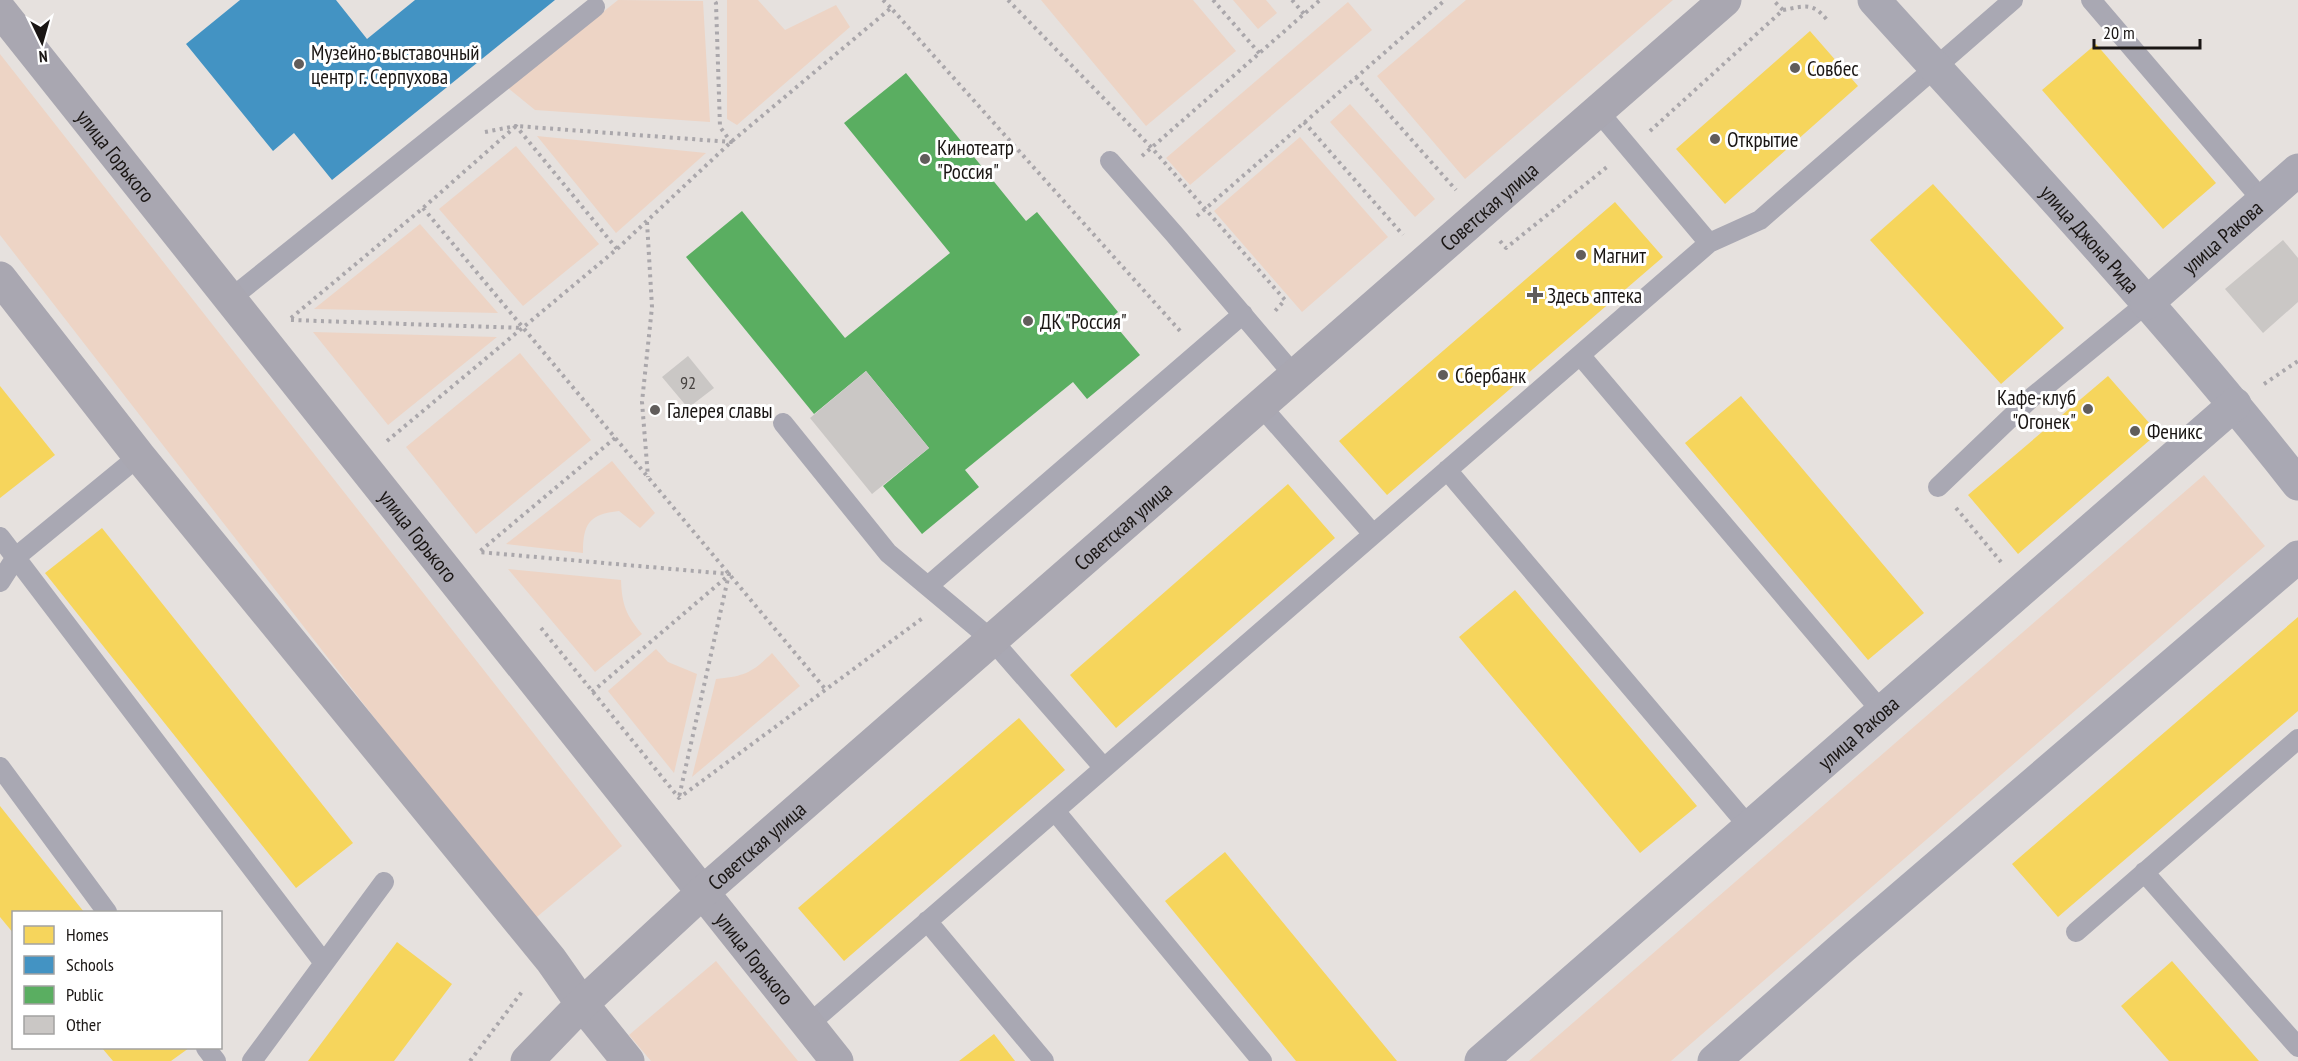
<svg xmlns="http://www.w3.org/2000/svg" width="2298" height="1061" font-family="'PT Sans Narrow',sans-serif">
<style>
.green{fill:#edd4c5}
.homes{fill:#f6d55c}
.schools{fill:#4393c3}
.public{fill:#5aae61}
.building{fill:#cac7c5}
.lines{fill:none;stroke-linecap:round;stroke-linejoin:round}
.path{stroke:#aaa7ab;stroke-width:4;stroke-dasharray:3 4.5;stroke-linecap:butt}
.lane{stroke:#a9a8b3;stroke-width:20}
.street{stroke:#a9a8b3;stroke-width:33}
.secondary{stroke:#a9a7b1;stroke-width:33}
.poi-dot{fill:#615d5b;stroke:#fff;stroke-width:2}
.labels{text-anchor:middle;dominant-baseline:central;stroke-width:6;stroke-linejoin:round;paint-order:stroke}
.number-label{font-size:18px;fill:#464240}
.poi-label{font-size:21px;fill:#1a1614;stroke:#fff;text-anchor:start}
.street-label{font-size:21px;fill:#1a1614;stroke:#fff}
</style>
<rect width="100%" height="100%" fill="#e6e1de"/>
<path class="green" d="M618,0L703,1L710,122L535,110L508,88Z
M727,0H758L785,30L836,5L850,27L737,125L727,119Z
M1041,0H1193L1236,51L1146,126Z
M1233,0H1266L1277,13L1258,29Z
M1466,0H1673L1465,179L1377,76Z
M1348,2L1372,30L1190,185L1166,158Z
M0,54L622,846L532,921L0,235Z
M1350,104L1435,199L1415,217L1330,122Z
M537,136L706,153L616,233Z
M1300,137L1388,237L1302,312L1214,211Z
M516,146L599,244L523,306L439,209Z
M420,224L498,313L314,309Z
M313,332L497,337L388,425Z
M520,353L591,440L476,534L406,447Z
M612,461L655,513L640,528L619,511C589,514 583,524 583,553L506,544Z
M2204,475L2265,546L1671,1061H1529Z
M508,569L621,580C622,605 626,615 642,634L595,672Z
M656,649L668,662L697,674L674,773L608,691Z
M772,653L800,686L692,777L716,679C744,676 752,673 772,653Z
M716,961L798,1061H651L629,1035Z"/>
<path class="homes" d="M1810,31L1858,86L1725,204L1676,149Z
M2096,44L2216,183L2163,229L2042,90Z
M1933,184L2064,328L2001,384L1870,240Z
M1615,202L1663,257L1387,495L1339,441Z
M2108,376L2158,433L2018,554L1968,495Z
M0,386L55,455L0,498Z
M1741,396L1924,613L1868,660L1685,443Z
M1288,484L1335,538L1116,728L1070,675Z
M102,528L353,843L296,888L45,573Z
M1515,590L1697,806L1640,853L1459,637Z
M2298,617V711L2058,917L2012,864Z
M1019,718L1065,770L844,961L798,908Z
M0,806L34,849L84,912H14V934L0,917Z
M1225,852L1397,1061H1296L1165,901Z
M397,942L452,984L394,1061H308Z
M2172,961L2259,1061H2169L2121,1006Z
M994,1034L1015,1061H959Z
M102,1048H189L171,1061H113Z"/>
<path class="schools" d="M240,0H336L367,39L415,0H555L332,180L294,133L273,151L186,44Z"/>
<path class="public" d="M906,73L1026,221L1037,212L1118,312L1110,319L1140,355L1087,399L1073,382L965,470L979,487L922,534L883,486L929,448L866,371L814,414L686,257L742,211L845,338L950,253L844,123Z"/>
<path class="building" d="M2283,240L2298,258V302L2263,333L2225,289Z
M688,356L714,388L688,408L662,377Z
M866,371L929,448L872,494L810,418Z"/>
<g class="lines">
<path class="path" d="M883,0L891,8
M1008,0L1151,147L1285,300L1275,311
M1213,0L1260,54
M1292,0L1304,14
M1783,10C1805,6 1813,2 1827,20
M1356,77L1456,190
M1304,122L1403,235
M1650,131L1783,10L1773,0
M485,132L516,126L617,249
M1142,156L1320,0
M423,208L826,690
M1197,216L1445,0
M647,222L652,307L642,402L648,477
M1500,241L1506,248L1607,167
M291,318L423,208L516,126L731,142L720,127L716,3L714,0
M291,320L523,328
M2264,384L2298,361
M615,438L479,552L729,574L679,797
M387,441L617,249L731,142L891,8L1181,332
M1956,508L2001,562
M541,628L679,798L924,617
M592,692L729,575
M470,1061L524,989"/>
<path class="lane" d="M2091,0L2263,201
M1598,111L1709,243
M1110,161L1175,235L1294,375
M230,299L595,7
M1580,355L1883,713
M1260,405L1373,534
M783,423L888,553L992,640L1104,768
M1447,470L1750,828
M1938,487L2030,399L2147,303
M0,537L324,963
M0,582L16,557L139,456
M928,586L1243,314
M0,767L107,912
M1055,811L1262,1061
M2144,872L2298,1047
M927,921L1044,1061
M2076,932L2298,739
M808,1025L1709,243L1760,220L2013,0
M206,1048L216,1061
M252,1061L384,882"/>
<g class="street">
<path id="s1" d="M1874,0C2018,159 2165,315 2298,484"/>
<path id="s2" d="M2147,303L2298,170"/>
<path id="s3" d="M1481,1061L2235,404"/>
<path d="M1714,1061L1842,948L2298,557"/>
</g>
<g class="secondary">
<path id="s4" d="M0,10L837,1061"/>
<path d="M0,278L139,456L551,960L582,1004L628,1061"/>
<path id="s5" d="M527,1061L582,1004L702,893L1725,0"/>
</g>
</g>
<g class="poi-dot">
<circle cx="299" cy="64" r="6"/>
<circle cx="1795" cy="68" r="6"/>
<circle cx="1715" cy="139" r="6"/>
<circle cx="925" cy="159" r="6"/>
<circle cx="1581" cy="255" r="6"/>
<path d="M1532 286h6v6h6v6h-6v6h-6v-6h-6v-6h6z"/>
<circle cx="1028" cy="321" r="6"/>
<circle cx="1443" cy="375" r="6"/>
<circle cx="2088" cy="409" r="6"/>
<circle cx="655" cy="410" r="6"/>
<circle cx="2135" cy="431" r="6"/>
</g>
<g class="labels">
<g class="number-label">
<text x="688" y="382">92</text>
</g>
<g class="poi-label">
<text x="311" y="52">Музейно-выставочный<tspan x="311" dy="24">центр г. Серпухова</tspan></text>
<text x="1807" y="68">Совбес</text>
<text x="1727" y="139">Открытие</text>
<text x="937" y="147">Кинотеатр<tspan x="937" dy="24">"Россия"</tspan></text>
<text x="1593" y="255">Магнит</text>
<text x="1547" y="295">Здесь аптека</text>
<text x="1040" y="321">ДК "Россия"</text>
<text x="1455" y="375">Сбербанк</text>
<text x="2076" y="397" text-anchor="end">Кафе-клуб<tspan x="2076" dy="24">"Огонек"</tspan></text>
<text x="667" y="410">Галерея славы</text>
<text x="2147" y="431">Феникс</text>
</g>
<g class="street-label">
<text stroke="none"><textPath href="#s4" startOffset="186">улица Горького</textPath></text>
<text stroke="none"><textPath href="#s5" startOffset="1287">Советская улица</textPath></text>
<text stroke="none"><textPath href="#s2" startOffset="100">улица Ракова</textPath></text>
<text stroke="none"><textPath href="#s1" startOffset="322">улица Джона Рида</textPath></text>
<text stroke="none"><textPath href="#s5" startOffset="801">Советская улица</textPath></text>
<text stroke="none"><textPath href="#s4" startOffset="672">улица Горького</textPath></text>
<text stroke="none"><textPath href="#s3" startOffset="500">улица Ракова</textPath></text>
<text stroke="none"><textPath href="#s5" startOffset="315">Советская улица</textPath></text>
<text stroke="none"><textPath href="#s4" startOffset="1212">улица Горького</textPath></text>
</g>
</g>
<rect x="12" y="911" width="210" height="138" fill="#ffffff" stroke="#a3a2a1" stroke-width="1.5"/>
<rect x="24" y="926" width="30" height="18" fill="#f6d55c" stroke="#a3a2a1" stroke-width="1.5"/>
<text x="66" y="941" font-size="18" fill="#1a1614">Homes</text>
<rect x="24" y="956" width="30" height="18" fill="#4393c3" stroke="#a3a2a1" stroke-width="1.5"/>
<text x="66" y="971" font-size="18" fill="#1a1614">Schools</text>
<rect x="24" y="986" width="30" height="18" fill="#5aae61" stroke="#a3a2a1" stroke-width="1.5"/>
<text x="66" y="1001" font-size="18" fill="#1a1614">Public</text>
<rect x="24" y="1016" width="30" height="18" fill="#cac7c5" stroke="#a3a2a1" stroke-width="1.5"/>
<text x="66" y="1031" font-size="18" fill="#1a1614">Other</text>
<g transform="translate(42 42) rotate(175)" stroke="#ffffff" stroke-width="4.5" paint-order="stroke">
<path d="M0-4.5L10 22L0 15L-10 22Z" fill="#1a1614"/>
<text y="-9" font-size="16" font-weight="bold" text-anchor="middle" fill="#1a1614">N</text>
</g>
<path d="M2094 39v9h106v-9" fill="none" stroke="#1a1614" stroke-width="3"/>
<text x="2103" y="39" font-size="18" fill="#1a1614" stroke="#ffffff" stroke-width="4.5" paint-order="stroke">20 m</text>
</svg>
